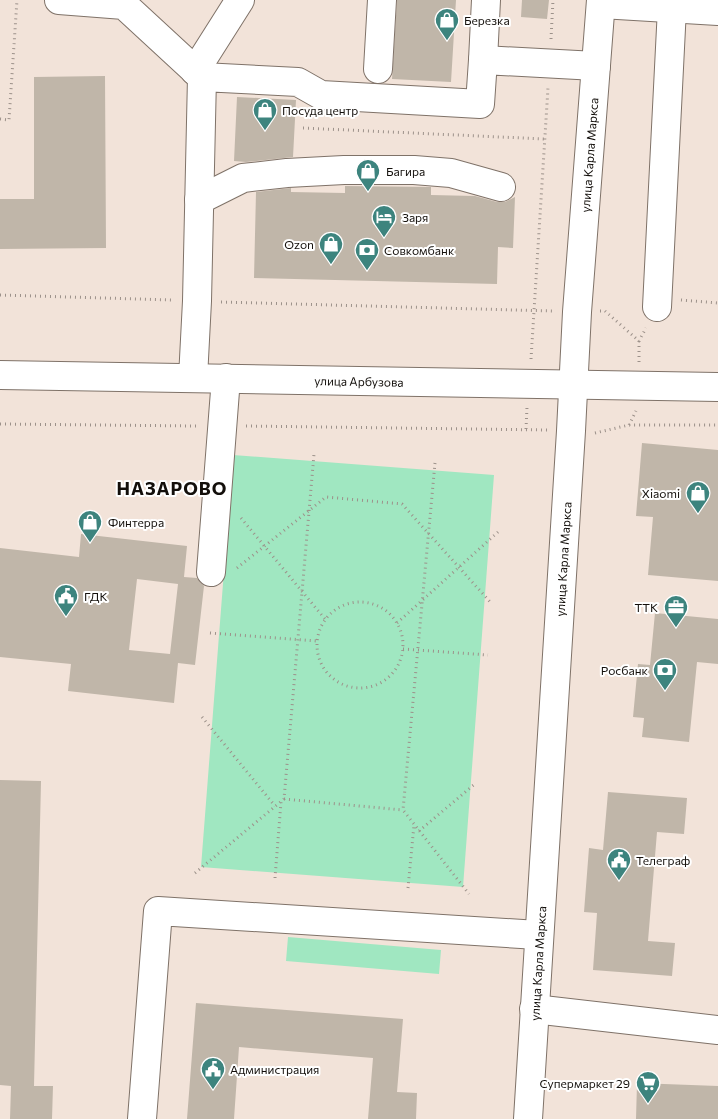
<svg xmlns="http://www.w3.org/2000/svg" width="718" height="1119" font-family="Commissioner,sans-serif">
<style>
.green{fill:#a0e7c1}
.building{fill:#c0b6a9;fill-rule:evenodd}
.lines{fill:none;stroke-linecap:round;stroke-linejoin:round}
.minor-casing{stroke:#7f7268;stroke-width:30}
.path{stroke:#9c918a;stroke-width:3;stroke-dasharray:1 4;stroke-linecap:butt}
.minor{stroke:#fff;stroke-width:28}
.labels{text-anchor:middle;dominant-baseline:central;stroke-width:4;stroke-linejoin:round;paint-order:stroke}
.poi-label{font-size:12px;fill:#130f0b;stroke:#fff;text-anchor:start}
.street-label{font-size:12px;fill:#130f0b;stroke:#fff}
.district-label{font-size:18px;font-weight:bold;letter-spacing:1px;fill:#130f0b;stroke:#fff}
</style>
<rect width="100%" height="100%" fill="#f2e3d9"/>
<path class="green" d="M233,455L494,475L463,887L201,867Z
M288,937L441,950L439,974L286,961Z"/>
<path class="building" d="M397,0H456L451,82L392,79Z
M522,0H549L547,19L521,17Z
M105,76L106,248L0,249V199H34V77Z
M237,97L296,100L293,157L246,162L234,161Z
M345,186L431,187V195L475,196L497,202H505L515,197L513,248L498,247L497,284L254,278L256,192L291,188V192L345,193Z
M642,443L718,450V581L648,575L653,517L636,516Z
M81,534L187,546L184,577L197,578L204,586L195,665L178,663L174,703L68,691L71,664L0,657V548L79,557ZM137,579L178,584L170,654L129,650Z
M655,613L718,619V664L697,662L689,742L642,737L644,718L633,717L638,664L650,665Z
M0,780L41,781L34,1086H53L52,1119H10L11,1086L0,1085Z
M608,792L687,798L684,834L657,832L648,941L675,943L672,976L593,970L597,913L584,912L589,848L603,850Z
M196,1003L403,1019L397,1092L417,1093L416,1119H368L373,1058L239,1047L234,1119H187Z
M637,1083L718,1086V1119H636Z"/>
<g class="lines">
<g class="minor-casing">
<g id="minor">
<path d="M59,0L124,5L202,77"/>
<path d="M601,4L718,11"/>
<path d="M483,60L486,0"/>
<path d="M378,69L382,0"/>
<path d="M195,71L240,0"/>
<path d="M199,200L243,178L287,173L344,170H414L451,173L501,187"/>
<path d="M657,307L672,8"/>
<path id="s1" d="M0,375L718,387"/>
<path d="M193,378L197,301L202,77L298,82L321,95L480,104L483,60L596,66"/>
<path d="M211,572L226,378"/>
<path d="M534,1009L718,1030"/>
<path d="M142,1119L158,911L538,935"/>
<path id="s2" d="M528,1119L571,431L577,312L601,0"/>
</g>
</g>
<path class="path" d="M551,39L553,0
M0,119L9,120L17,0
M303,128L544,139
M0,295L172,300
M681,300L718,303
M221,302L552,311
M600,311H605L639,341L646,328
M531,359L548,88
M639,362V341
M0,424L197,426
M629,425L636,411
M246,426L547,430
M526,429L527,407
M595,433L629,425H718
M435,463L403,810L469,894
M241,518L325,619
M237,568L326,497L402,504L492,604
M317 645a43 43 0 1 1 86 0a43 43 0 1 1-86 0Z
M397,623L498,532
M210,633L317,641
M403,649L488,655
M202,717L275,806
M284,799L403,810
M419,831L476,783
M195,873L284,799L314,454
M275,878L281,802
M408,888L414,825"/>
<use href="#minor" class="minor"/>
</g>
<defs>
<g id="shop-pin" transform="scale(1.25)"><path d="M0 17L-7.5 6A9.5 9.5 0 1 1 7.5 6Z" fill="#3d847e" stroke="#fff"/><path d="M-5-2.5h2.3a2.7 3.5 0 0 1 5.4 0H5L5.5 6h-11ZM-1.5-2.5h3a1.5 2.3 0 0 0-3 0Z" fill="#fff"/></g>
<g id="hotel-pin" transform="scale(1.25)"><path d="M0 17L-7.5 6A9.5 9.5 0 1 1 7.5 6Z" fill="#3d847e" stroke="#fff"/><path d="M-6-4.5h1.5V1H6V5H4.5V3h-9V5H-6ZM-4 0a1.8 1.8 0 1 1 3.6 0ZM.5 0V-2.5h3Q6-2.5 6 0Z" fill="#fff"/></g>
<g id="bank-pin" transform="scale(1.25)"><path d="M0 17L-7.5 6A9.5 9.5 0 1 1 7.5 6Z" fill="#3d847e" stroke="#fff"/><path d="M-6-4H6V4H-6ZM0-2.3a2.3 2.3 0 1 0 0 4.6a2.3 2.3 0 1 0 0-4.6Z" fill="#fff"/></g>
<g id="civic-pin" transform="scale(1.25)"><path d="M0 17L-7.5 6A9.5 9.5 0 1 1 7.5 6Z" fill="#3d847e" stroke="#fff"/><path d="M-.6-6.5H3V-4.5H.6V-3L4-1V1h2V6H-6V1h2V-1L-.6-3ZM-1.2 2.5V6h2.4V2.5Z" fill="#fff"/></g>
<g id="office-pin" transform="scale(1.25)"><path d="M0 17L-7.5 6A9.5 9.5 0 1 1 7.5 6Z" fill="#3d847e" stroke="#fff"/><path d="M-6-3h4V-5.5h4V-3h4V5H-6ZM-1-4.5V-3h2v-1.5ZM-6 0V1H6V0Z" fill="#fff"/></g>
<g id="supermarket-pin" transform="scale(1.25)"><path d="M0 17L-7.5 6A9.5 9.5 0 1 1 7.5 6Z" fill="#3d847e" stroke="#fff"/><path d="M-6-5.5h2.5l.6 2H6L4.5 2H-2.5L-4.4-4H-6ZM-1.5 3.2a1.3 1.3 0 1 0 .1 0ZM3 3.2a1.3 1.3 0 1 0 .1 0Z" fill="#fff"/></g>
</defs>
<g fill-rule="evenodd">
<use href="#shop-pin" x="447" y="20"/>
<use href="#shop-pin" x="265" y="110"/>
<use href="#shop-pin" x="368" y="171"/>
<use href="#hotel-pin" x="384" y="217"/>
<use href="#shop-pin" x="331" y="244"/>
<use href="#bank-pin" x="367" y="250"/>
<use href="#shop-pin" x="698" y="493"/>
<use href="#shop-pin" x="90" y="522"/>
<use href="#civic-pin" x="66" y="596"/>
<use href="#office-pin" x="676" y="607"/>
<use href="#bank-pin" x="665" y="670"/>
<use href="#civic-pin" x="619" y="860"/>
<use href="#civic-pin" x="213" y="1069"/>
<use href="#supermarket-pin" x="648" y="1083"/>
</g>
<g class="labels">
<g class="poi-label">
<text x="464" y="20">Березка</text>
<text x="282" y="110">Посуда центр</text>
<text x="386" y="171">Багира</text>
<text x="402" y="217">Заря</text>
<text x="314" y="244" text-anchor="end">Ozon</text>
<text x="384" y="250">Совкомбанк</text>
<text x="680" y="493" text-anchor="end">Xiaomi</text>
<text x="108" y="522">Финтерра</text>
<text x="84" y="596">ГДК</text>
<text x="658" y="607" text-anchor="end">ТТК</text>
<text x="648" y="670" text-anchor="end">Росбанк</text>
<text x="636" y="860">Телеграф</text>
<text x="230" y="1069">Администрация</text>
<text x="630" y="1083" text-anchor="end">Супермаркет 29</text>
</g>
<g class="street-label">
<text stroke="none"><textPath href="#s2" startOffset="966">улица Карла Маркса</textPath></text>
<text stroke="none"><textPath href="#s1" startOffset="359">улица Арбузова</textPath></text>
<text stroke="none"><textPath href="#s2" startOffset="561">улица Карла Маркса</textPath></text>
<text stroke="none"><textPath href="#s2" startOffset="156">улица Карла Маркса</textPath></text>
</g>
<g class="district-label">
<text x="172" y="488">НАЗАРОВО</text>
</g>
</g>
</svg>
